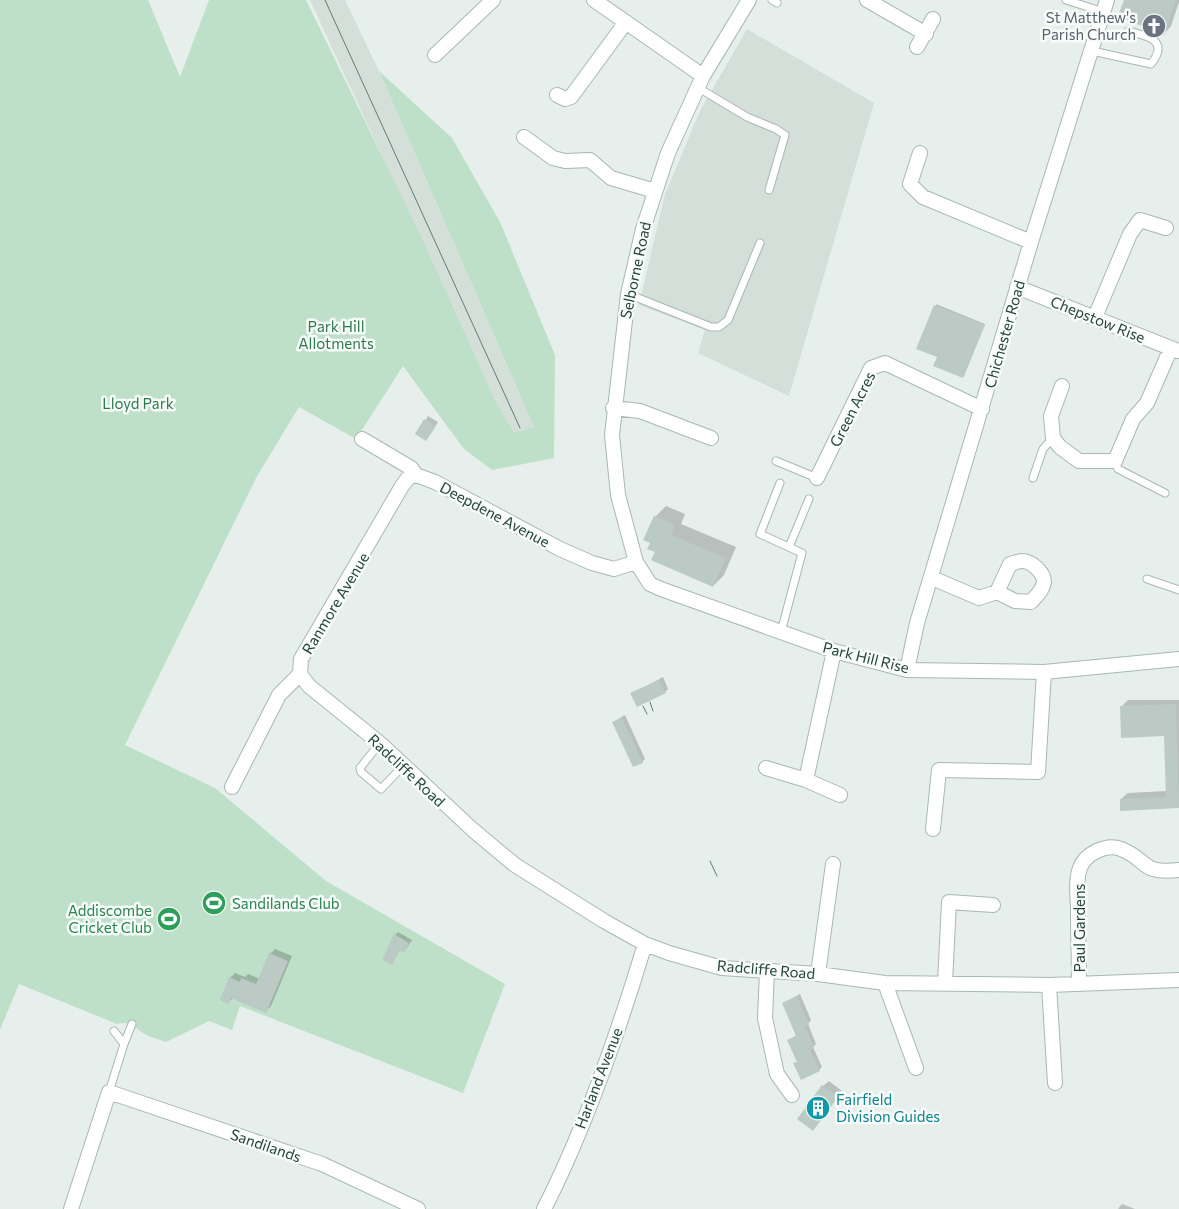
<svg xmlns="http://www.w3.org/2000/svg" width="1179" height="1209" font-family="Commissioner,sans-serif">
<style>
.built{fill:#d4dfda}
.green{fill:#bfe0c8}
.shadow{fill:#0003}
.building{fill:#bbcac4}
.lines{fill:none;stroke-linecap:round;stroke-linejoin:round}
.service-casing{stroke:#a8b8b2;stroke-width:9}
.minor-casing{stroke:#a8b8b2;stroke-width:16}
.service{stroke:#fff;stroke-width:7}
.minor{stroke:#fff;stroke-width:14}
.tram{stroke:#5f7d75;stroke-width:1}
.labels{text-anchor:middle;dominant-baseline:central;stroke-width:5;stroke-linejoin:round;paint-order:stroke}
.worship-label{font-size:15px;fill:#5b616d;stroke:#f7fbf9;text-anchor:end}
.street-label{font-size:15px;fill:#24423a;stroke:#f7fbf9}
.park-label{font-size:15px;fill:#2d7a4b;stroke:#f7fbf9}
.leisure-label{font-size:15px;fill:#27864d;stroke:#f7fbf9;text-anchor:start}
.culture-label{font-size:15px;fill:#0d838f;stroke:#f7fbf9;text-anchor:start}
</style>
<rect width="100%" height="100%" fill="#e6efeb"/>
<path class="built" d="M310,0H345L379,71L534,427L514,434L494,398Z
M747,29L874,103L789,396L698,353L705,330L639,305L665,194L700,111Z"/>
<path class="green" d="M0,0H148L180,77L209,0H306L420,234L494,398L514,433L534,427L379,71L452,138L500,222L555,355L554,458L492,470L464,449L403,366L356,439L299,407L256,478L125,745L215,788L326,881L505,984L463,1093L240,1006L232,1030L209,1021L166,1042C159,1039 149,1037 143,1033C133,1026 130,1021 117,1024L19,984L0,1030Z"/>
<path class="shadow" d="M1125,0H1179V2L1171,26L1164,34Z
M936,304L985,324L964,376L939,356Z
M428,416L438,422L426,440L416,434Z
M666,506L685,514L681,524L736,547L724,575L713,586L656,551L651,542L655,517Z
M663,677L668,689L665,692L632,694Z
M1128,700H1179V807L1121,809V799L1128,793L1167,791L1165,735L1121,707Z
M625,715L645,759L642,762L613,722Z
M398,932L412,940L404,952L400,949L392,964L395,935Z
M275,949L292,956L271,1006L266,1011L233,998L228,1002L230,978L235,973L245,977L248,974L260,979L270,954Z
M800,994L811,1020L808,1024L816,1044L813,1047L822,1067L819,1070L795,1064L798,1061L789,1040L797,1035L783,1003Z
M829,1081L842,1091L813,1130L823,1086Z
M1122,1204L1135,1209H1118Z"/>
<path class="building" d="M1124,0H1176L1164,35L1118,16Z
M934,305L985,325L963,378L933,366L937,357L916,349Z
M424,419L436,426L426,441L415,434Z
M654,516L675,525L671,535L726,558L713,587L651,560L655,552L647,549L650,543L643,540Z
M659,680L666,693L637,707L630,693Z
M1176,704L1179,808L1120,811V799L1166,797L1164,736L1121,738L1120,706Z
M622,718L643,763L633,767L612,722Z
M394,934L409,943L404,953L399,950L392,965L382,960Z
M269,953L288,961L266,1013L231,998L228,1004L220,1000L229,977L240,982L241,978L256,984Z
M797,996L809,1025L805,1026L814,1048L810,1050L820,1071L801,1080L793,1063L797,1062L787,1040L796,1036L782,1003Z
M822,1085L838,1097L813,1131L797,1119Z"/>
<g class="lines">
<g class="service-casing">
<path id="service" d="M772,0L777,3
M1066,0L1104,12
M1092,51L1151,64C1170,40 1147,36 1128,31
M697,87L747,117L776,129L785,135L769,190
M628,294L711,327H719L728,320L760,243
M776,461L817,478
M1115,461L1118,469L1165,493
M1033,478L1043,449L1053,438
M780,483L760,534L802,553L781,632
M789,547L809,499
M1147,579L1179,590
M380,743L360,768L361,772L381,789L404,765
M124,1044L132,1024
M109,1092L124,1044L114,1031"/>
</g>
<g class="minor-casing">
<path id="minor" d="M594,0L703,76
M749,0L703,76L668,153L643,229L628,294L612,435L618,495L636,562L650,584L661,589L834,651L907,670L1044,672L1179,659
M867,0L926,34
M917,47L933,19
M435,55L493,0
M557,95L565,99L571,97L626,22
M524,137L553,158L565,161L590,160L611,178L655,191
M920,153L910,184L923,197L1031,242
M1017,287L1178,351
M1095,317L1130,234L1140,220L1166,228
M1062,386L1051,416L1053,438L1060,447L1079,461H1115L1133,419L1147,403L1171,348
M613,408L640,411L711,438
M362,439L411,468L416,475L435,482L560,549L592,563L614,569L636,562
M817,478L871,368L885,363L982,409
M932,578L979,598L997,592L1015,601L1031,602C1036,596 1043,590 1044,582C1044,572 1031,561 1022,561C1019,561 1014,563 1010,564L997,592
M907,670L917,623L1031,242L1107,0
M300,674L309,686L382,745L473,830L515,865L604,921L645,944L669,953L722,968L818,974L885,983L1049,985L1179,980
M766,768L806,780L840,795
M806,780L834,651
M232,787L279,695L300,674L301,659L402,486L408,478L416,475
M933,829L939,770L1038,772L1044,672
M767,970L765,1018L777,1074L792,1095
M818,974L833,864
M885,983L916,1068
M945,983L949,902L993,905
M1079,983C1079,959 1078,934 1078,910C1078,897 1075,881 1080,868C1085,854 1106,843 1121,849C1149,860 1139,874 1179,870
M1049,985L1055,1083
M71,1209L109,1092L322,1164L418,1209
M544,1209C585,1129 619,1030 645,944"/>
</g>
<use href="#service" class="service"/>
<use href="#minor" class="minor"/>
<path class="tram" d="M325,0L520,428
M650,702L653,711
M643,706L647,714
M710,861L717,876"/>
</g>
<defs>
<g id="church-disc" transform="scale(1.25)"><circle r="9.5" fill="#6b7280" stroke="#f7fbf9"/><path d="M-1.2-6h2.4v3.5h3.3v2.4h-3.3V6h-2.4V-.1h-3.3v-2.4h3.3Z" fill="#fff"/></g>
<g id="stadium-disc" transform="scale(1.25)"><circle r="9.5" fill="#2e9e5b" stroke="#f7fbf9"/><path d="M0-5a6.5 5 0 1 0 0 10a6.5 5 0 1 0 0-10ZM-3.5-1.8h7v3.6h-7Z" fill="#fff"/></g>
<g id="building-disc" transform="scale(1.25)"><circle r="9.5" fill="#0f9aa8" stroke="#f7fbf9"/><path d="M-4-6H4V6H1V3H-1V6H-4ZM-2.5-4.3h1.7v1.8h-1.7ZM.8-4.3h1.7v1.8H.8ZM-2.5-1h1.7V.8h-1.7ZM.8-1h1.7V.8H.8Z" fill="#fff"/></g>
</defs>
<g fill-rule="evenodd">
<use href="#church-disc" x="1154" y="26"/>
<use href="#stadium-disc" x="214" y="903"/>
<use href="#stadium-disc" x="169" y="919"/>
<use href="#building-disc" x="818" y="1108"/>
</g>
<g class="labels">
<g class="worship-label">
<text x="1136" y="17">St Matthew's<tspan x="1136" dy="17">Parish Church</tspan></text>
</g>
<g class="street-label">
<text transform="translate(635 270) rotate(-78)">Selborne Road</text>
<text transform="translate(1098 319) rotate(22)">Chepstow Rise</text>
<text transform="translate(1004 334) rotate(-74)">Chichester Road</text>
<text transform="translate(852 409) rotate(-63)">Green Acres</text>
<text transform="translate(495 514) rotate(28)">Deepdene Avenue</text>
<text transform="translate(335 603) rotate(-59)">Ranmore Avenue</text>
<text transform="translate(866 657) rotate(14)">Park Hill Rise</text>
<text transform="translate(407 770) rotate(43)">Radcliffe Road</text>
<text transform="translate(1079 928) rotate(-90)">Paul Gardens</text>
<text transform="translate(766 969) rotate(5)">Radcliffe Road</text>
<text transform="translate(598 1078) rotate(-69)">Harland Avenue</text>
<text transform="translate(266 1145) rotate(19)">Sandilands</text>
</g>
<g class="park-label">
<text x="336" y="326">Park Hill<tspan x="336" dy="17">Allotments</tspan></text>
<text x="138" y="403">Lloyd Park</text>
</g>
<g class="leisure-label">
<text x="232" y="903">Sandilands Club</text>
<text x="152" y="910" text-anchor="end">Addiscombe<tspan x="152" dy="17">Cricket Club</tspan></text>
</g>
<g class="culture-label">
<text x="836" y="1099">Fairfield<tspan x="836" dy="17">Division Guides</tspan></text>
</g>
</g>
</svg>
